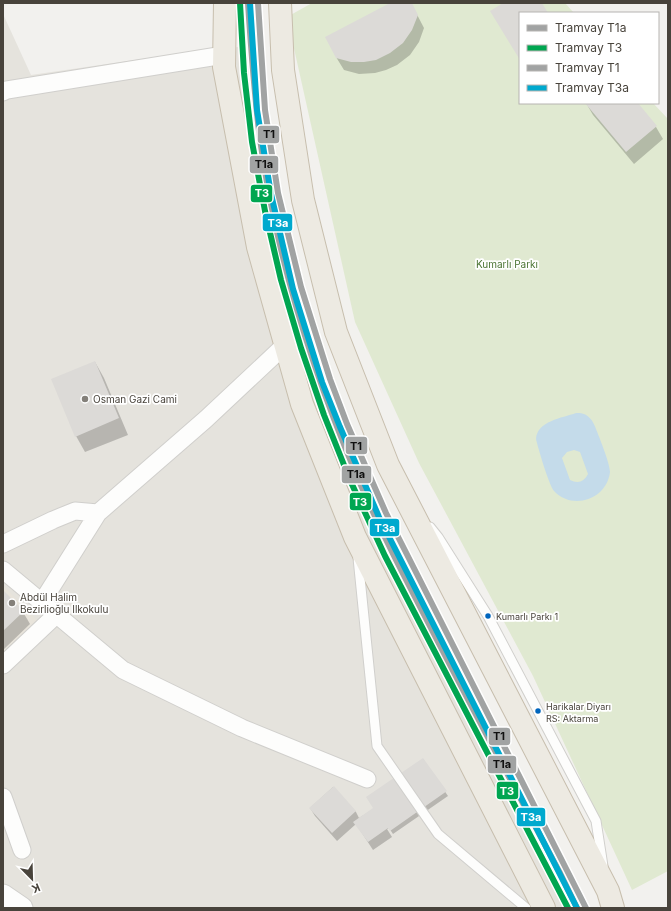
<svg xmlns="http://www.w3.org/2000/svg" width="671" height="911" font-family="Inter,sans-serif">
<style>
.residential{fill:#e5e3dd}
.education{fill:#e8e4db}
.green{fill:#e0e9d1}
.water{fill:#c4dbea;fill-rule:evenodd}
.shadow{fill:#0003}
.building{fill:#dcdad7}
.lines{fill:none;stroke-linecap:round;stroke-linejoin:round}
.service-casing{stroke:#d0cfcc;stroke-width:11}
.minor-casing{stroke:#d0cfcc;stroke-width:19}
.tertiary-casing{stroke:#d0cfcc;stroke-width:23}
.trunk-casing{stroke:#c7bead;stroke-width:24}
.service{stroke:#fdfdfc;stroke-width:9}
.minor{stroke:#fdfdfc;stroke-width:17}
.tertiary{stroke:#fdfdfc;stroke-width:21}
.trunk{stroke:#edeae2;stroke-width:22}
.tram-1-casing{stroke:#fff;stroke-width:9}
.tram-2-casing{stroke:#fff;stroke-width:9}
.tram-3-casing{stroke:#fff;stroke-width:9}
.tram-4-casing{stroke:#fff;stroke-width:9}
.tram-1{stroke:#a1a3a3;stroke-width:6}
.tram-2{stroke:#00a651;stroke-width:6}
.tram-3{stroke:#a1a3a3;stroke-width:6}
.tram-4{stroke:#00a9ce;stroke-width:6}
.poi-dot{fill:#84807a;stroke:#fff;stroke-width:1.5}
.bus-dot{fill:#0065bd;stroke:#fff;stroke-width:1.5}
.labels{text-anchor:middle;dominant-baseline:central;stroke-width:3.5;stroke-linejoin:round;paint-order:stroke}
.bus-label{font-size:9px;fill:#48433b;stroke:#fff;text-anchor:start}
.park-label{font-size:10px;fill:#4b7433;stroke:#fff}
.poi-label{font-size:10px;fill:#48433b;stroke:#fff;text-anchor:start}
.line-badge{stroke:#fff;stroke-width:1.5}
.badge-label{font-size:11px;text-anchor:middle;font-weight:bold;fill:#fff}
.pale-badge-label{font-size:11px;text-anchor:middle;font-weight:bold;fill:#111}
</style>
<rect width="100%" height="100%" fill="#f2f1ee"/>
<path class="residential" d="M3,14L31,75L190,52L248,46L252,95L259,145L276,231L296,304L329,400L365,487L385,530L509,763L560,864L580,908H3Z"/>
<path class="education" d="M3,585L38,621L3,653Z"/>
<path class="green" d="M312,3H565L574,13H520V103H653L668,119V871L632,890L533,676L419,463L355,322L287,17Z"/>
<path class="water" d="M576,413C590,412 594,423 598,434C601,442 610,464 610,472C607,499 573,511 554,491C549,485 538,448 536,439C537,421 562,418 576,413ZM574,450L580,452L588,474C584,482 578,484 570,480L562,458L567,452Z"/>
<path class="shadow" d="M392,3H411L424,28L419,42L410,55L397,65L386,70L375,73L359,74L344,70L336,57Z
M586,103H636L656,127L663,139L634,164L593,115Z
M95,362L104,378L128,435L85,452L76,436Z
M3,591L23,612L30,624L3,650Z
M423,759L448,796L393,834L389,828L387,829L392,837L373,850L356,824L337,841L315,816L310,808L333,787L356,812L359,818L375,808Z"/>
<path class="building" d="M390,3H412L418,15L412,30L403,43L390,53L376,60L364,62H351L336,58L325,37Z
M503,3H542L548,13H520V60L490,11Z
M585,103H638L657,126L626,152Z
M95,361L119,418L75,437L51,379Z
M3,590L24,611L3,631Z
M423,758L447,791L390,831L388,828L368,842L353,822L373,808L366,797Z
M334,786L356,811L332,833L309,808Z"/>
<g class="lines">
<g class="service-casing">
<path id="service" d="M430,527L438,537L488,616L596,821L603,866
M358,558L377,746L438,834L526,908"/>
</g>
<g class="minor-casing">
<path id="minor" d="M3,92L7,90L224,55
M3,544L53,520L75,511L98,513L206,419L285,345
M3,570L123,670L242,728L367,779
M42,602L98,513
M3,665L57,614
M3,797L22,850"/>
</g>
<g class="tertiary-casing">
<path id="tertiary" d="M3,895L22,908"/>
</g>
<g class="trunk-casing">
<path id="trunk" d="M225,3L224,67L258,247L302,404L355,537L544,908
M280,3L283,70L303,200L336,332L388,465L608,891L613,908"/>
</g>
<use href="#service" class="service"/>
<use href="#minor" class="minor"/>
<use href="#tertiary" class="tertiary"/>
<use href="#trunk" class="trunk"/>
<g class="tram-1-casing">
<path id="tram-1" d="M248,3C251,48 254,93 260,139C276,254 312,370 357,476C379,528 405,578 431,628C473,710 517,792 560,873L577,908"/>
</g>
<g class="tram-2-casing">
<path id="tram-2" d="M240,3L244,73L252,142L265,211L281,280L301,348L324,415L350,480L385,556L568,908"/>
</g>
<g class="tram-3-casing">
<path id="tram-3" d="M258,3L265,110L278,193L301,287L330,379L347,424L386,513L586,908"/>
</g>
<g class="tram-4-casing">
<path id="tram-4" d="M250,3L257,110L271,194L293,289L322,382L340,427L379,517L577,908"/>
</g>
<use href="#tram-1" class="tram-1"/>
<use href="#tram-2" class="tram-2"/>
<use href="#tram-3" class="tram-3"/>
<use href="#tram-4" class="tram-4"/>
</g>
<g class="poi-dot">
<circle cx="85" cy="399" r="4"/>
<circle cx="12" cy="603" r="4"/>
</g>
<g class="bus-dot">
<circle cx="488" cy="616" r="3.5"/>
<circle cx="538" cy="711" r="3.5"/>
</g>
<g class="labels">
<g class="bus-label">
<text x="496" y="616">Kumarlı Parkı 1</text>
<text x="546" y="706">Harikalar Diyarı<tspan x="546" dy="12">RS: Aktarma</tspan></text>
</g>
<g class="park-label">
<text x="507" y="264">Kumarlı Parkı</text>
</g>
<g class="poi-label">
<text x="93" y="399">Osman Gazi Cami</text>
<text x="20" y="597">Abdül Halim<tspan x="20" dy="12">Bezirlioğlu Ilkokulu</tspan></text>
</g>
</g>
<g class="line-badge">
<rect x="257" y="125" width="23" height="19" rx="4" fill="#a1a3a3"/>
<rect x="249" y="155" width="30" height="19" rx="4" fill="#a1a3a3"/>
<rect x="250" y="184" width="23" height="19" rx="4" fill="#00a651"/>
<rect x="262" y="213" width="31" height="19" rx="4" fill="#00a9ce"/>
<rect x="345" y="436" width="23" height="19" rx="4" fill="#a1a3a3"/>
<rect x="341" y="465" width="31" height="19" rx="4" fill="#a1a3a3"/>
<rect x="349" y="492" width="23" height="19" rx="4" fill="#00a651"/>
<rect x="369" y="518" width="31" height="19" rx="4" fill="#00a9ce"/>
<rect x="488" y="727" width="23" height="19" rx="4" fill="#a1a3a3"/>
<rect x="487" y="755" width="30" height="19" rx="4" fill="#a1a3a3"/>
<rect x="496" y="781" width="23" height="19" rx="4" fill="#00a651"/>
<rect x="516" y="807" width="30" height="20" rx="4" fill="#00a9ce"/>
</g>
<g class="badge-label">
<text x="262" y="197">T3</text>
<text x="278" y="227">T3a</text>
<text x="360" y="506">T3</text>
<text x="385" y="532">T3a</text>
<text x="507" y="795">T3</text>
<text x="531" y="821">T3a</text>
</g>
<g class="pale-badge-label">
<text x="269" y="138">T1</text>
<text x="264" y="168">T1a</text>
<text x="356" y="450">T1</text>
<text x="356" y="478">T1a</text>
<text x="499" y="740">T1</text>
<text x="502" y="768">T1a</text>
</g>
<rect width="671" height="911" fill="none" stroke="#48433b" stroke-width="8"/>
<rect x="519" y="12" width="140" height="92" fill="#ffffff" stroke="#b6b4b1"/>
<rect x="527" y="25" width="20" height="6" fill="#a1a3a3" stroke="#b6b4b1"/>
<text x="555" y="32" font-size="12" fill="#48433b">Tramvay T1a</text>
<rect x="527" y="45" width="20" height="6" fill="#00a651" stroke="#b6b4b1"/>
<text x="555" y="52" font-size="12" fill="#48433b">Tramvay T3</text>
<rect x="527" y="65" width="20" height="6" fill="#a1a3a3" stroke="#b6b4b1"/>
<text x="555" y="72" font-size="12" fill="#48433b">Tramvay T1</text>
<rect x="527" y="85" width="20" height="6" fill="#00a9ce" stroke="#b6b4b1"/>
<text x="555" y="92" font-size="12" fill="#48433b">Tramvay T3a</text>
<g transform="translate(32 879) rotate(157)" stroke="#ffffff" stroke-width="3" paint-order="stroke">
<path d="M0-3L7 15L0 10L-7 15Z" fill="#48433b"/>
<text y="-6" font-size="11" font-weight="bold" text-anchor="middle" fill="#48433b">K</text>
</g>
</svg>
